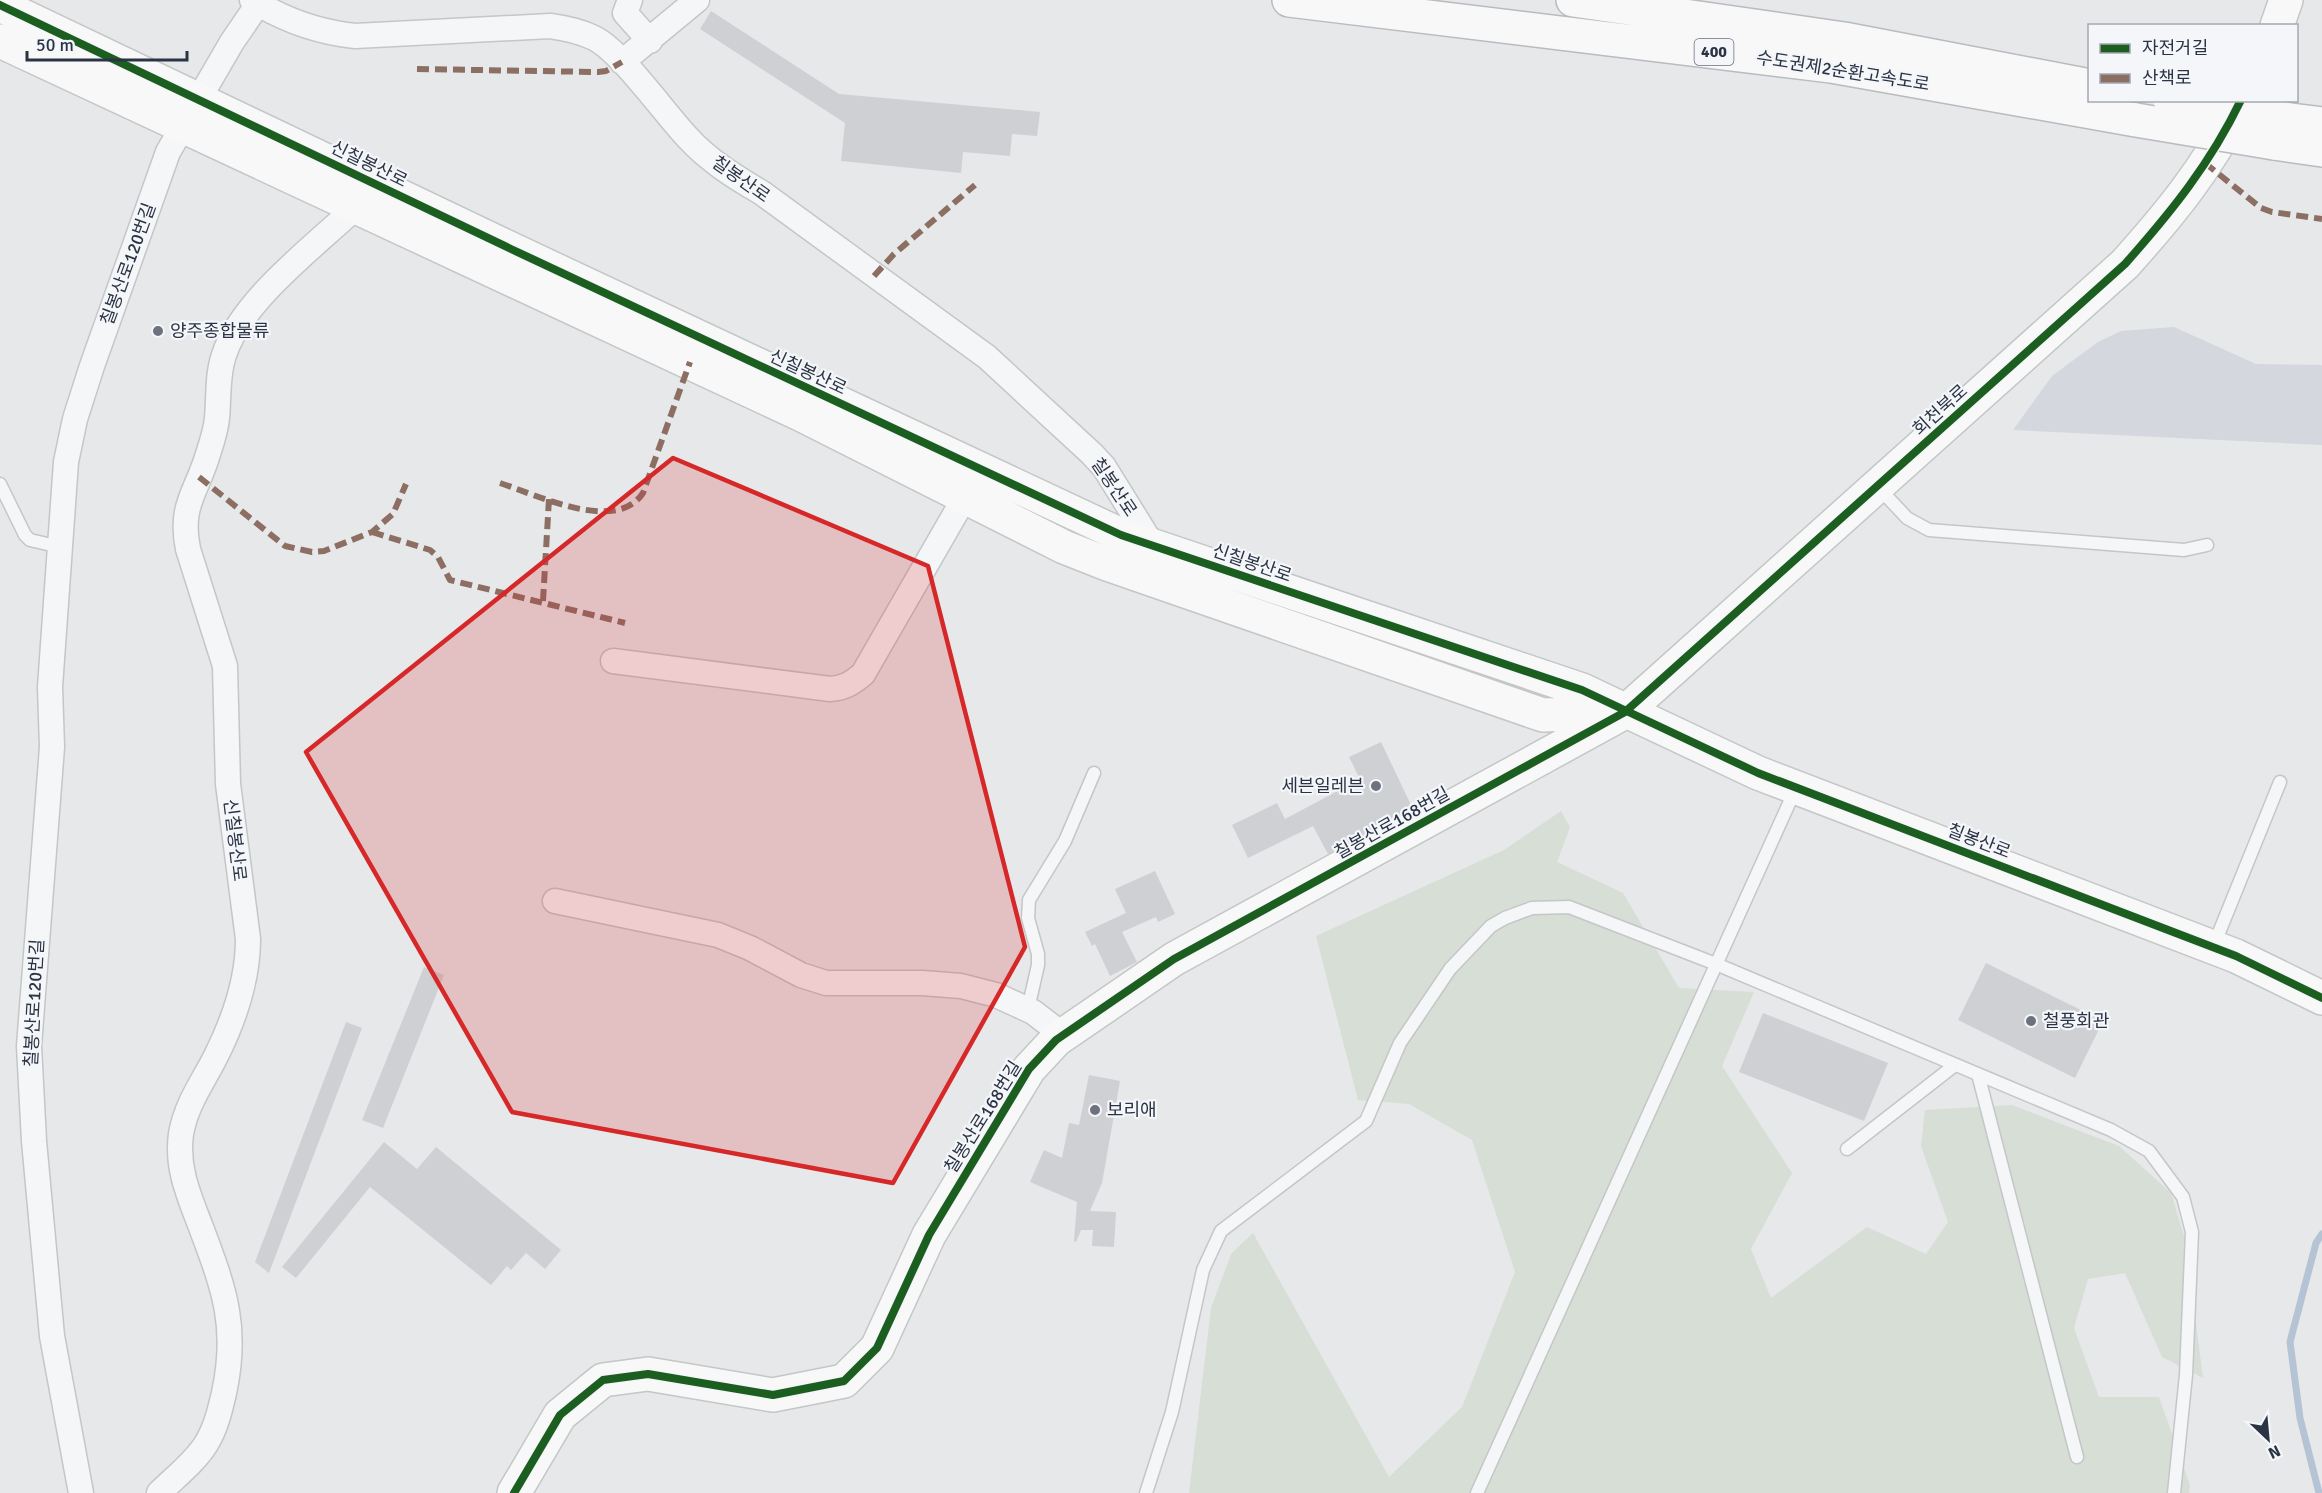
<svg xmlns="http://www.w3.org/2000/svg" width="2322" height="1493" font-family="Signika,'Noto Sans KR',sans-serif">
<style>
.built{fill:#d4d7dd}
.green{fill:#d6ded6}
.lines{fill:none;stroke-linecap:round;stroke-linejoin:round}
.stream{stroke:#b4c4d5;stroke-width:7}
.building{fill:#ced0d3}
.lane-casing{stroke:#c4c6c8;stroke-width:15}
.street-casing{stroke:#c4c6c8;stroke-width:27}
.secondary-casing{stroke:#c4c6c8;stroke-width:36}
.highway-casing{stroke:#b8bbbf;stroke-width:36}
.lane{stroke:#f5f6f7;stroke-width:12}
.street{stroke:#f5f6f7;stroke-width:24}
.secondary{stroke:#f8f8f8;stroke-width:33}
.highway{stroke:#f8f8f8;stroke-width:33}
.highway-bridge-casing{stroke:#b8bbbf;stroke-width:36;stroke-linecap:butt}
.highway-bridge{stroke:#f8f8f8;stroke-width:33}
.quiet{stroke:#8d6e63;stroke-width:6;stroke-dasharray:12 6;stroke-linecap:butt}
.cycleway-casing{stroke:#f4f6f9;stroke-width:11}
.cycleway{stroke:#1b5e20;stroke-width:8}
.marked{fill:#d62828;fill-opacity:0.2;stroke:#d62828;stroke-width:4.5;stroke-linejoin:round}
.poi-dot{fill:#6c737f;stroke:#f4f6f9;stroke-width:2}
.labels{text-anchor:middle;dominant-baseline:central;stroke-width:4.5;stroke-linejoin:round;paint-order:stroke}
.shield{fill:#f4f6f9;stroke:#676e7b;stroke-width:1.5}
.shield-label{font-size:16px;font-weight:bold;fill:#2b3445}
.street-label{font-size:18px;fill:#2b3445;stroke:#f4f6f9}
.poi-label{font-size:18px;fill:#2b3445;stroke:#f4f6f9;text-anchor:start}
</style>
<rect width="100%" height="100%" fill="#e6e8ea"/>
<path class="built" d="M2174,327L2256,364L2322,365V445L2013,430L2052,376L2098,342L2121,331Z"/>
<path class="green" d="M1561,811L1570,827L1557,862L1623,893L1679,988L1754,992L1722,1066L1792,1173L1751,1249L1771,1298L1867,1227L1926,1254L1948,1222L1921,1146L1925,1110L2012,1105L2119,1146L2171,1193L2185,1239L2203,1378L2162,1357L2125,1273L2088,1279L2074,1328L2099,1397H2159L2190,1485L2189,1493H1189L1211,1308L1231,1254L1253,1233L1389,1477L1462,1407L1515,1272L1472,1140L1409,1104L1358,1100L1316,936L1504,850Z"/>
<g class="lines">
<path class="stream" d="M2319,1493L2300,1418L2290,1342L2316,1243L2322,1234"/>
</g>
<path class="building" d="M711,11L839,94L1040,112L1037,136L1012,134L1010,156L963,152L961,173L841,161L845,123L700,29Z
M1381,742L1412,807L1328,854L1313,826L1248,858L1232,825L1277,803L1285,819L1360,779L1349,757Z
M1155,871L1175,914L1158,922L1156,917L1122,932L1137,962L1110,976L1095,944L1092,946L1085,932L1126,913L1115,889Z
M1986,963L2103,1021L2075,1078L1958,1020Z
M424,967L444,975L383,1128L362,1120Z
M1763,1013L1888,1063L1864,1121L1739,1072Z
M346,1022L362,1028L269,1273L255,1262Z
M1089,1075L1120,1081L1102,1183L1090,1211L1116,1212L1114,1247L1092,1246L1093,1230H1081L1076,1242L1074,1241L1077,1202L1030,1182L1044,1150L1062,1158L1069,1123L1079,1125Z
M384,1142L417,1169L436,1147L561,1250L545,1269L526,1253L511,1270L507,1266L491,1285L370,1187L296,1278L282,1267Z"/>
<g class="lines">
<g class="lane-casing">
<path id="lane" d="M0,484L25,535L30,540L60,547
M1878,487L1907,518L1929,530L2184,550L2207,545
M2214,945L2280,782
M1028,1009L1038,965V954L1028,918L1029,900L1065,841L1094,773
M1978,1074L2077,1457
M1847,1149L1955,1065
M1146,1493L1172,1412L1203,1270L1221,1231L1366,1121L1400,1043L1450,969L1491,926L1505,918L1532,908L1569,907L1716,964L2111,1130L2149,1151L2183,1197L2192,1232L2186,1375L2174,1493
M1477,1493L1796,788"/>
</g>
<g class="street-casing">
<path id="street" d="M252,0C284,20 318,32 355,36L550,26C565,28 580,31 594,38C621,51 665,114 688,138C709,161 735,177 762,193L987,357L1092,454L1104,467L1153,546
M630,0L625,13L650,41
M622,62L697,0
M613,661L830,689C845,688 852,683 863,674L965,497
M555,901L718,935L750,948L801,975L826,983H922L961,986L996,995L1033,1012L1063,1035
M81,1493L52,1336L34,1141L29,1046L52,747L50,687L66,462L75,419L92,366L168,152L232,42L258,4
M159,1493C174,1478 195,1462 206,1444C216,1428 220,1410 224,1393C238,1328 225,1291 202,1230C190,1198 176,1169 181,1134C186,1104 203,1082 216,1056C234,1020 248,979 248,939L228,784L225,666L188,549C179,505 197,492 208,454C212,442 216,430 217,418C219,397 217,375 224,355C241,301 315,246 356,207"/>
</g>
<g class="secondary-casing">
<path id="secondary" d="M0,5L511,249L1121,535L1582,690L1758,773L2236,956L2322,998
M2277,26L2286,0
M0,41L800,414L1064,547L1107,564L1543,715L1621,712
M514,1493L560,1415L603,1380L648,1374L773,1395L844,1381L877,1348L929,1235L1029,1069L1056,1040L1174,959L1625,712L2125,264C2168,216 2208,168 2236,110"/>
</g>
<g class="highway-casing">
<path id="highway" d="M1289,0L1831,66L2136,120
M1573,0L1844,39L2090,86
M2291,120L2322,124
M2274,143L2322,150"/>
</g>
<use href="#lane" class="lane"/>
<use href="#street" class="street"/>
<use href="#secondary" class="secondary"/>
<use href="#highway" class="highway"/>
<g class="highway-bridge-casing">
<path id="highway-bridge" d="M2170,100L2291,120
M2136,120L2274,143"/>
</g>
<use href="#highway-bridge" class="highway-bridge"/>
<path class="quiet" d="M417,69L598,72L606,71L622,62
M2205,163L2261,208L2272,212L2322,219
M874,276L894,254L975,185
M199,477L285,546L312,552L324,551L372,532L393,514L406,484
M500,483C537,495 616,534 643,493L690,362
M372,532L430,550L438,557L450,580L625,623
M543,601L549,499"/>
<g class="cycleway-casing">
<path id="cycleway" d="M0,5L511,249L1121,535L1582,690L1758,773L2236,956L2322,998
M514,1493L560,1415L603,1380L648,1374L773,1395L844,1381L877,1348L929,1235L1029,1069L1056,1040L1174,959L1625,712L2125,264C2172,211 2210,164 2241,100"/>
</g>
<use href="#cycleway" class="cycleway"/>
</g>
<path class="marked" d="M673,458L928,566L1025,947L893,1183L512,1112L306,752Z"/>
<g class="poi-dot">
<circle cx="158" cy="331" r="6"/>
<circle cx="1376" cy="786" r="6"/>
<circle cx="2031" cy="1021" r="6"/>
<circle cx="1095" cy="1110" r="6"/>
</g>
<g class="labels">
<rect class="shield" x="1694.5" y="39" width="39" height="26" rx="4.5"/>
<g class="shield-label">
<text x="1714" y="52">400</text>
</g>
<g class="street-label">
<text transform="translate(1843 71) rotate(9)">수도권제2순환고속도로</text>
<text transform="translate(369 164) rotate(26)">신칠봉산로</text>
<text transform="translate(741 179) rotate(35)">칠봉산로</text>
<text transform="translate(128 264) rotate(-70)">칠봉산로120번길</text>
<text transform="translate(808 372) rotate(25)">신칠봉산로</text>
<text transform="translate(1940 410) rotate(-42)">회천북로</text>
<text transform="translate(1114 487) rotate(56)">칠봉산로</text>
<text transform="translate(1252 563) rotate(19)">신칠봉산로</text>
<text transform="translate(1392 823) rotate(-29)">칠봉산로168번길</text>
<text transform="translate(235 840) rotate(83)">신칠봉산로</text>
<text transform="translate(1979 841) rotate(21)">칠봉산로</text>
<text transform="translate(34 1003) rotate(-87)">칠봉산로120번길</text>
<text transform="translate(983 1117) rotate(-58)">칠봉산로168번길</text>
</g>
<g class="poi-label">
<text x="170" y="331">양주종합물류</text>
<text x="1364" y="786" text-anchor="end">세븐일레븐</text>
<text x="2043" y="1021">철풍회관</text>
<text x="1107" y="1110">보리애</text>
</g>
</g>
<rect x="2088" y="24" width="210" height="78" fill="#f4f6f9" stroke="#a4a8b1" stroke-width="1.5"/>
<rect x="2100" y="44" width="30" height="9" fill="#1b5e20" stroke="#a4a8b1" stroke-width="1.5"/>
<text x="2142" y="54" font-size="18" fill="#2b3445">자전거길</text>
<rect x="2100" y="74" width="30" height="9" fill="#8d6e63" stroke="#a4a8b1" stroke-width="1.5"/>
<text x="2142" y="84" font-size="18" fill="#2b3445">산책로</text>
<g transform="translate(2268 1439) rotate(154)" stroke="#f4f6f9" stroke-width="4.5" paint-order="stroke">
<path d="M0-4.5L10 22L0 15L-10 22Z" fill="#2b3445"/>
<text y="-9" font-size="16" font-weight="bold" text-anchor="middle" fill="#2b3445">N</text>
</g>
<path d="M27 51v9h160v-9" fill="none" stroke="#2b3445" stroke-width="3"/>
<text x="36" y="51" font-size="18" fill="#2b3445" stroke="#f4f6f9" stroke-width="4.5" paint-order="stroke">50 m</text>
</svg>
